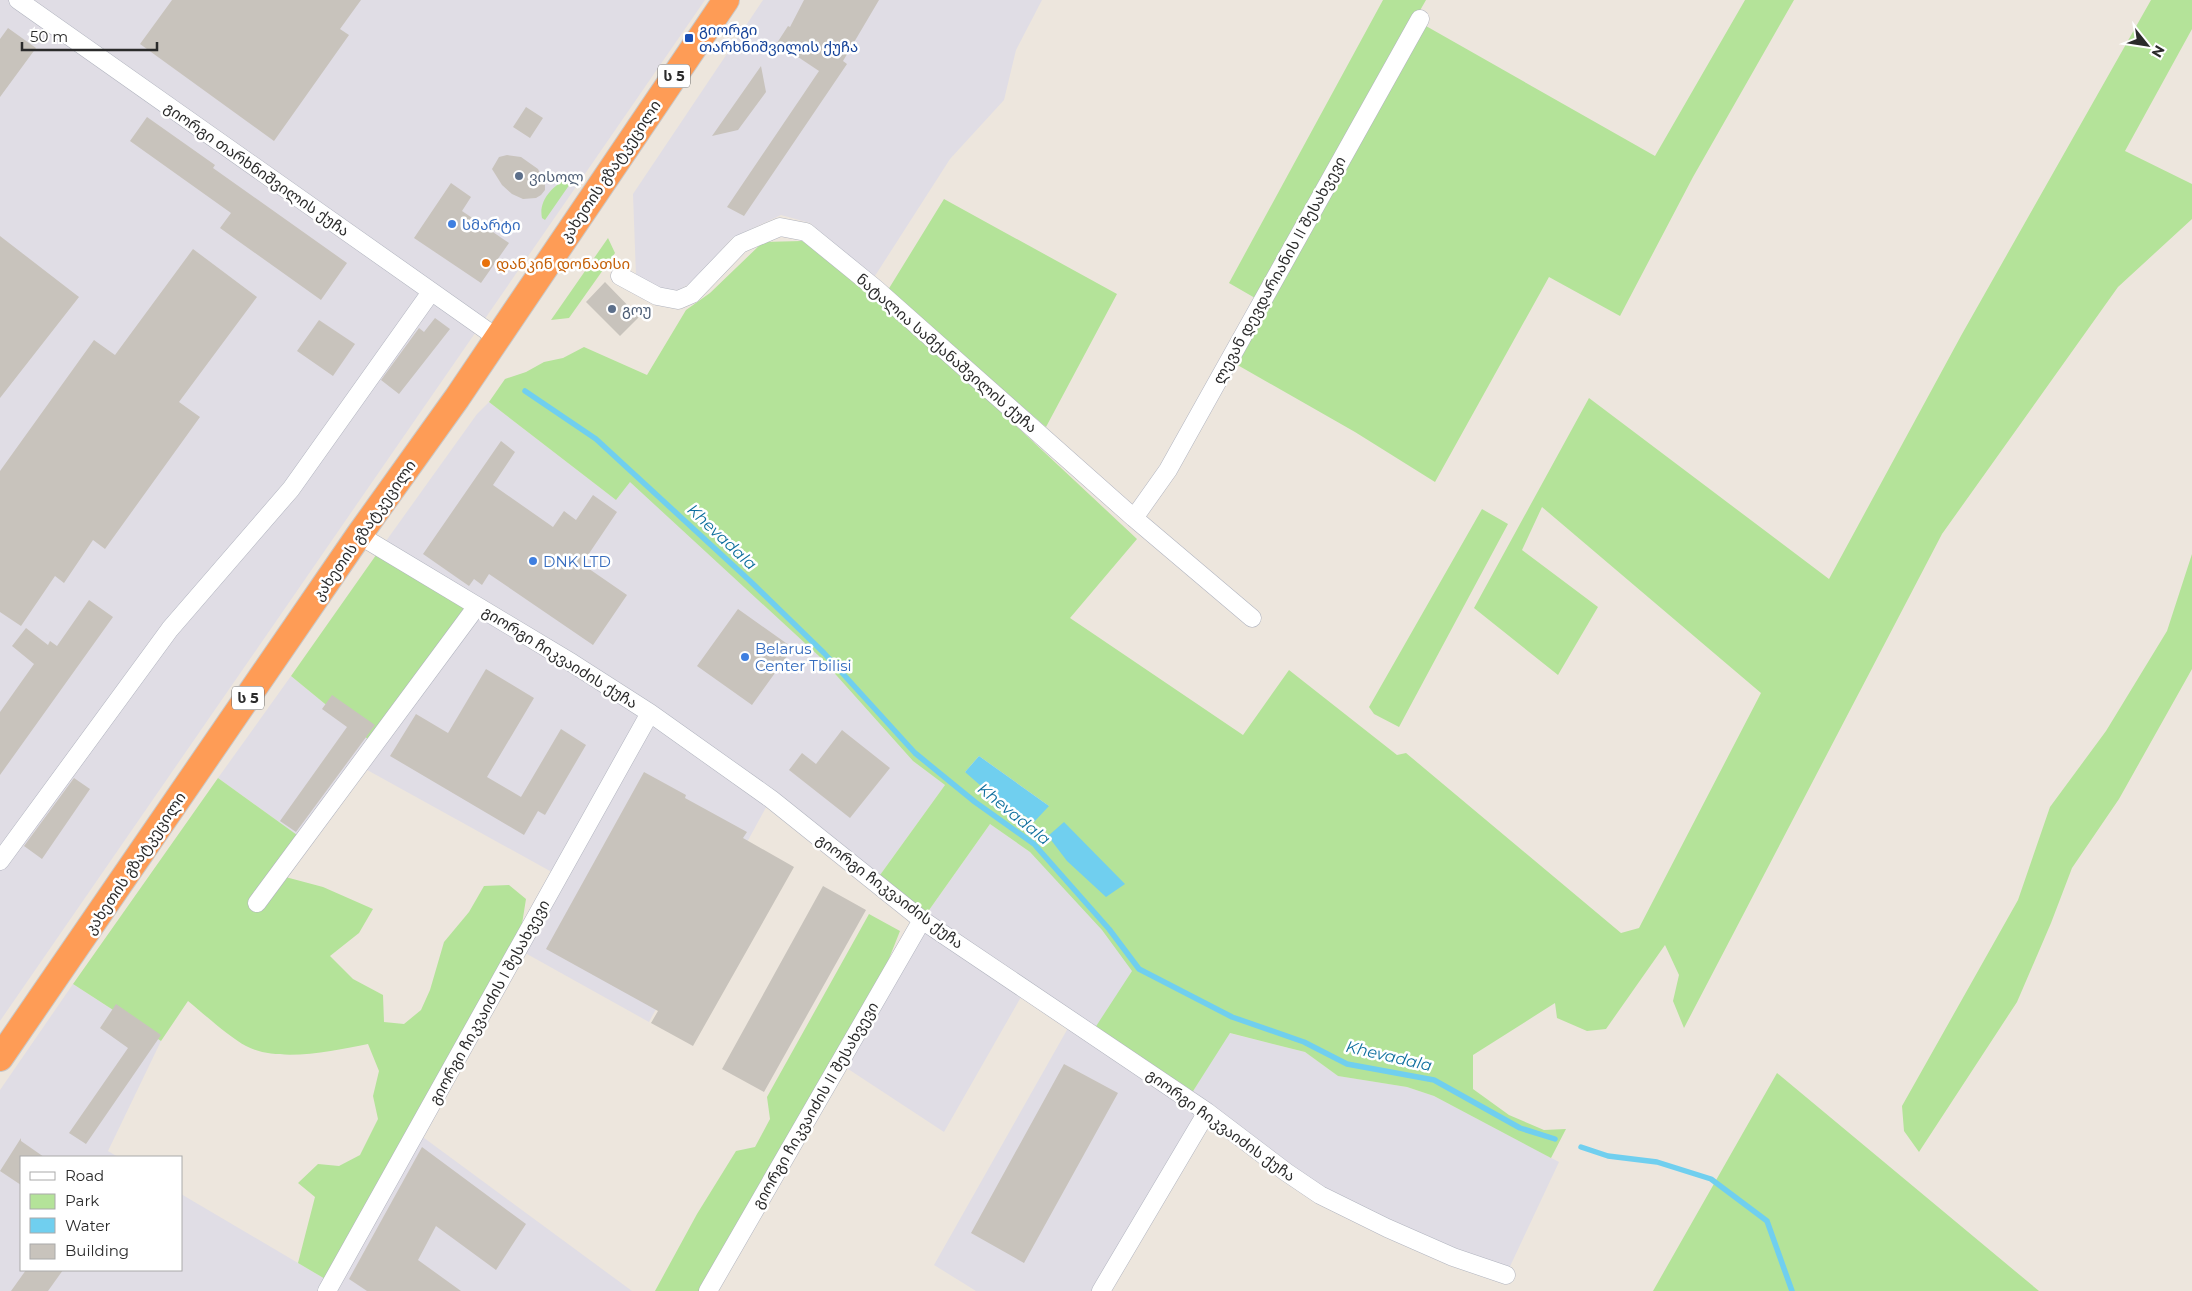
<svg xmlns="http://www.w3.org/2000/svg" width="2192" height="1291" font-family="Montserrat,'Noto Sans Georgian',sans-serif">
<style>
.industrial{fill:#e0dde5}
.green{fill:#b4e399;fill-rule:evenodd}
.water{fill:#70cfef}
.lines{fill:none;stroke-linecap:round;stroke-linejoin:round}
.stream{stroke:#70cfef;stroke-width:5.5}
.building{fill:#c8c3bc}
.minor-casing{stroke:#b1b4bf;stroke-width:19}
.highway-casing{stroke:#c8c8c8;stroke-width:28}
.minor{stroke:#fff;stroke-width:18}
.highway{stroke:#fe9c56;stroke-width:26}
.transit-dot{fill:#1a4fb4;stroke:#fff;stroke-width:2}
.service-dot{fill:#5c6f8a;stroke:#fff;stroke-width:2}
.shop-dot{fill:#3f7fe0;stroke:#fff;stroke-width:2}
.food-dot{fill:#e8710a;stroke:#fff;stroke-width:2}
.labels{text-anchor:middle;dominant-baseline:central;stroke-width:5;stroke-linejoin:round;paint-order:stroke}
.shield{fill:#fff;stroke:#6b6b6b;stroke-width:1}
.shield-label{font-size:14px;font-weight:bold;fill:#2b2b2b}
.transit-label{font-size:15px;fill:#164399;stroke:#fff;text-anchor:start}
.street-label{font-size:15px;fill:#2b2b2b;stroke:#fff}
.service-label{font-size:15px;fill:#4e5e75;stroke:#fff;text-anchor:start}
.shop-label{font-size:15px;fill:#366cbe;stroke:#fff;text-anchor:start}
.food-label{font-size:15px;fill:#c56008;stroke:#fff;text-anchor:start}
.water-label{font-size:16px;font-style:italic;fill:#0d6e9d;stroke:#fff}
</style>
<rect width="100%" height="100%" fill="#ede6dd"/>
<path class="industrial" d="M0,0H705L0,1021Z
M763,0H1042L1016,50L1004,100L950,159L873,279L810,223L781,215L732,238L693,282L678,290L660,289L636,276L633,194Z
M489,402L616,500L630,481L820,657L913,761L945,785L875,882L770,800L649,1022L518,949L559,876L360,766L304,840L218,778L291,676L375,745L381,548L477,414Z
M990,824L1030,852L1103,930L1133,971L1188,1099L1229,1033L1305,1052L1338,1076L1407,1087L1434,1096L1559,1162L1506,1275L1387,1228L1207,1112L1101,1291H976L934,1265L1072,1021L1025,990L944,1132L839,1063L922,920Z
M73,984L161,1041L108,1151L118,1157H21V1270H181V1194L332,1283L416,1132L632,1291H0V1090Z"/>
<path class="green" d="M1383,0H1426L1255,298L1229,283Z
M1745,0H1794L1693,177L1620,316L1549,277L1435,482L1355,432L1234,363L1426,26L1655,156Z
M2151,0H2192V29L2125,151L2192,184V219L2118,287L1942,534L1684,1028L1673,1001L1679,975L1665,945L1606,1029L1587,1031L1557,1018L1555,1003L1473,1055V1089L1509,1115L1544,1130L1566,1129L1551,1158L1434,1096L1407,1087L1338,1076L1305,1052L1230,1033L1188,1099L1091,1034L1132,971L1102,930L1030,852L990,824L922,920L875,882L945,785L913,761L820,657L630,482L616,500L489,402L505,379L526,372L544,362L563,358L584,347L647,375L686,310L710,293L763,242L802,241L817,248L917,333L1137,539L1070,618L1243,735L1289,670L1397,755L1406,753L1621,933L1639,928L1761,693L1542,507L1522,550L1598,607L1558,675L1474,608L1589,398L1829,579L1962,334ZM979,756L1049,806L965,772Z
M568,178L572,181L545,220L542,218C538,200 554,185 568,178Z
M944,199L1117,294L1046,427L888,290Z
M608,238L615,253L569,318L551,320Z
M1482,509L1508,524L1399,727L1374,714L1369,707Z
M381,548L477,606L375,745L291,676Z
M2192,554V669L2119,799L2072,868L2051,923L2017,1002L1919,1152L1904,1131L1902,1106L2018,900L2050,807L2106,731L2167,631Z
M218,778L304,840L278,875L323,887L373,909L359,933L330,956L353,979L383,995L384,1022L404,1024L421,1010L430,990L444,942L469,912L484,886L509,885L526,899L518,949L332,1283L298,1263L315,1197L298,1183L318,1164L339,1166L360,1155L378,1119L373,1096L379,1071L368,1044C333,1051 278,1063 246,1046C229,1037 204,1014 188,1001L161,1041L73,984Z
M869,914L900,931L865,1019L708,1291H655L697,1214L736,1151L755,1147L770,1119L767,1097Z
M1777,1073L2039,1291H1653Z"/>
<path class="water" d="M979,756L1049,806L1034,822L989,793L965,772Z
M1064,822L1125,884L1106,897L1067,861L1048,836Z"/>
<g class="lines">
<path class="stream" d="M525,391L596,439L749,580L824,653L915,753L975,802L1034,844L1109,929L1139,969L1232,1017L1304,1042L1347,1064L1434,1080L1520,1128L1555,1139
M1581,1147L1608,1156L1657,1162L1711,1179L1767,1221L1792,1291"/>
</g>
<path class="building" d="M172,0H361L340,29L349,35L274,141L140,44Z
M804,0H879L843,61L847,64L744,216L727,207L819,71L777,43L788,26L790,27Z
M8,28L36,48L0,97V39Z
M761,66L766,92L738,130L712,136Z
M526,107L543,118L530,138L513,127Z
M147,117L215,165L213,168L347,263L321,300L220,228L231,213L130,141Z
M507,155L521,157L538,169L545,183V190L541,195L536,198L523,199L512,194L502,185L492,169L499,157Z
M451,183L471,197L462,211L509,243L481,283L414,238Z
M0,236L79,297L0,398Z
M193,249L257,297L179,402L200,417L105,549L93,540L64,583L55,576L21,626L0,612V471L94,340L115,355Z
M605,282L639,317L620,336L586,302Z
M435,318L450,329L399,394L381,380L419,328L424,332Z
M319,320L355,344L333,376L297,351Z
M501,441L515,452L493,485L553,527L564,511L576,520L593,495L617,512L582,564L627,595L593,645L489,574L482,585L474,579L469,586L423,554Z
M89,600L113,617L0,775V712L34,664L12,646L26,628L48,645L50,641L57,646Z
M738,609L793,648L752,705L697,666Z
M486,669L534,698L487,777L521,797L561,729L586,745L545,815L538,811L524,835L390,756L416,714L448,733Z
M332,695L375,725L296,832L280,821L347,727L322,709Z
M842,730L890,768L850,818L789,770L802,753L816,764Z
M644,772L686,795L685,798L747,832L743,838L794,867L693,1046L651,1023L658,1011L546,949Z
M74,778L90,789L42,859L24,846Z
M823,886L866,910L764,1092L722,1069Z
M116,1004L161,1035L86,1144L69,1133L128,1048L100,1028Z
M1064,1064L1118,1093L1024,1263L971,1233Z
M21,1138V1141L44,1157H21V1185L0,1171Z
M422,1147L526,1224L496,1270L436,1226L418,1260L461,1291H367L349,1279Z
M26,1270H63L48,1291H11Z"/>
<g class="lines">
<g class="minor-casing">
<path id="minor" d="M18,0L496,337
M620,276L657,296L678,300L692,294L740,244L780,227L806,232L876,289L1134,518L1252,618
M1134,518L1168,470L1420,19
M359,535L572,663L650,713L771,799L922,920L1207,1112L1286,1172L1320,1195L1387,1228L1453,1257L1506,1275
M0,861L170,629L291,489L431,292
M257,903L477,606
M327,1291L650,713
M708,1291L922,920
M1101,1291L1207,1112"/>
</g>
<g class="highway-casing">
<path id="highway" d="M0,1058L359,535L457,398L726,0"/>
</g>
<use href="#minor" class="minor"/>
<use href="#highway" class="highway"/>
</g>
<rect class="transit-dot" x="684" y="33" width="10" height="10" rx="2.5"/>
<g class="service-dot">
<circle cx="519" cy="176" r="5"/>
<circle cx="612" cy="309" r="5"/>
</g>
<g class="shop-dot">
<circle cx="452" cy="224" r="5"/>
<circle cx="533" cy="561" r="5"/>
<circle cx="745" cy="657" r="5"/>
</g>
<circle class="food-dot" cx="486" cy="263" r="5"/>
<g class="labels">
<g class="shield">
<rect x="658" y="64.5" width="32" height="23" rx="4"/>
<rect x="232" y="686.5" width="32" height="23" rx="4"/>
</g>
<g class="shield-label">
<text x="674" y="76">ს 5</text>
<text x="248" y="698">ს 5</text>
</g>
<g class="transit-label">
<text x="699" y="29">გიორგი<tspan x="699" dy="17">თარხნიშვილის ქუჩა</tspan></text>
</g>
<g class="street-label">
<text transform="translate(257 169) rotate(35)">გიორგი თარხნიშვილის ქუჩა</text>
<text transform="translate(610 171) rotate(-56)">კახეთის გზატკეცილი</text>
<text transform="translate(1279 270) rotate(-61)">ლევან დევდარიანის II შესახვევი</text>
<text transform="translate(947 353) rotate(41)">ნატალია სამქანაშვილის ქუჩა</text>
<text transform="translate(364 530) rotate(-55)">კახეთის გზატკეცილი</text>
<text transform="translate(560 657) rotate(32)">გიორგი ჩიკვაიძის ქუჩა</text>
<text transform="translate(135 863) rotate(-56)">კახეთის გზატკეცილი</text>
<text transform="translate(890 891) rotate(37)">გიორგი ჩიკვაიძის ქუჩა</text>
<text transform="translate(489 1002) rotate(-61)">გიორგი ჩიკვაიძის I შესახვევი</text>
<text transform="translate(815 1105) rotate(-60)">გიორგი ჩიკვაიძის II შესახვევი</text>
<text transform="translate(1221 1125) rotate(36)">გიორგი ჩიკვაიძის ქუჩა</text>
</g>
<g class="service-label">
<text x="529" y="176">ვისოლ</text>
<text x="622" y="309">გოუ</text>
</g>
<g class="shop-label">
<text x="462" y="224">სმარტი</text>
<text x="543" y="561">DNK LTD</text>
<text x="755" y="648">Belarus<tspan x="755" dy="17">Center Tbilisi</tspan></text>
</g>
<g class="food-label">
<text x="496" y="263">დანკინ დონათსი</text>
</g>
<g class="water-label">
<text transform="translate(722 537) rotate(43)">Khevadala</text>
<text transform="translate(1014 814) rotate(39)">Khevadala</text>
<text transform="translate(1389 1056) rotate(13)">Khevadala</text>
</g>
</g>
<rect x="20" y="1156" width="162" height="115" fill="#ffffff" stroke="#aaaaaa"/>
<rect x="30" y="1172" width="25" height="8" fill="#ffffff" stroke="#aaaaaa"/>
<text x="65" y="1181" font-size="15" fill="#2b2b2b">Road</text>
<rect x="30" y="1194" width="25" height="15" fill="#b4e399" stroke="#aaaaaa"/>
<text x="65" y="1206" font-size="15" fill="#2b2b2b">Park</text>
<rect x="30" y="1218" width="25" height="15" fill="#70cfef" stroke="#aaaaaa"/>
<text x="65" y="1231" font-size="15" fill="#2b2b2b">Water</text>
<rect x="30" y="1244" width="25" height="15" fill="#c8c3bc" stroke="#aaaaaa"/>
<text x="65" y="1256" font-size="15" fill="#2b2b2b">Building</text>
<g transform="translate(2147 45) rotate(120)" stroke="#ffffff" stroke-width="4" paint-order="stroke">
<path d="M0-4L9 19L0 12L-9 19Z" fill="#2b2b2b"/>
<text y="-8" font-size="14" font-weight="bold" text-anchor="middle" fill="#2b2b2b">N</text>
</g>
<path d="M22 42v8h135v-8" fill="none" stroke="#2b2b2b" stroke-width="2.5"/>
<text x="30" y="42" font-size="15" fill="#2b2b2b" stroke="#ffffff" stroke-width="4" paint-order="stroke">50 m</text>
</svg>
